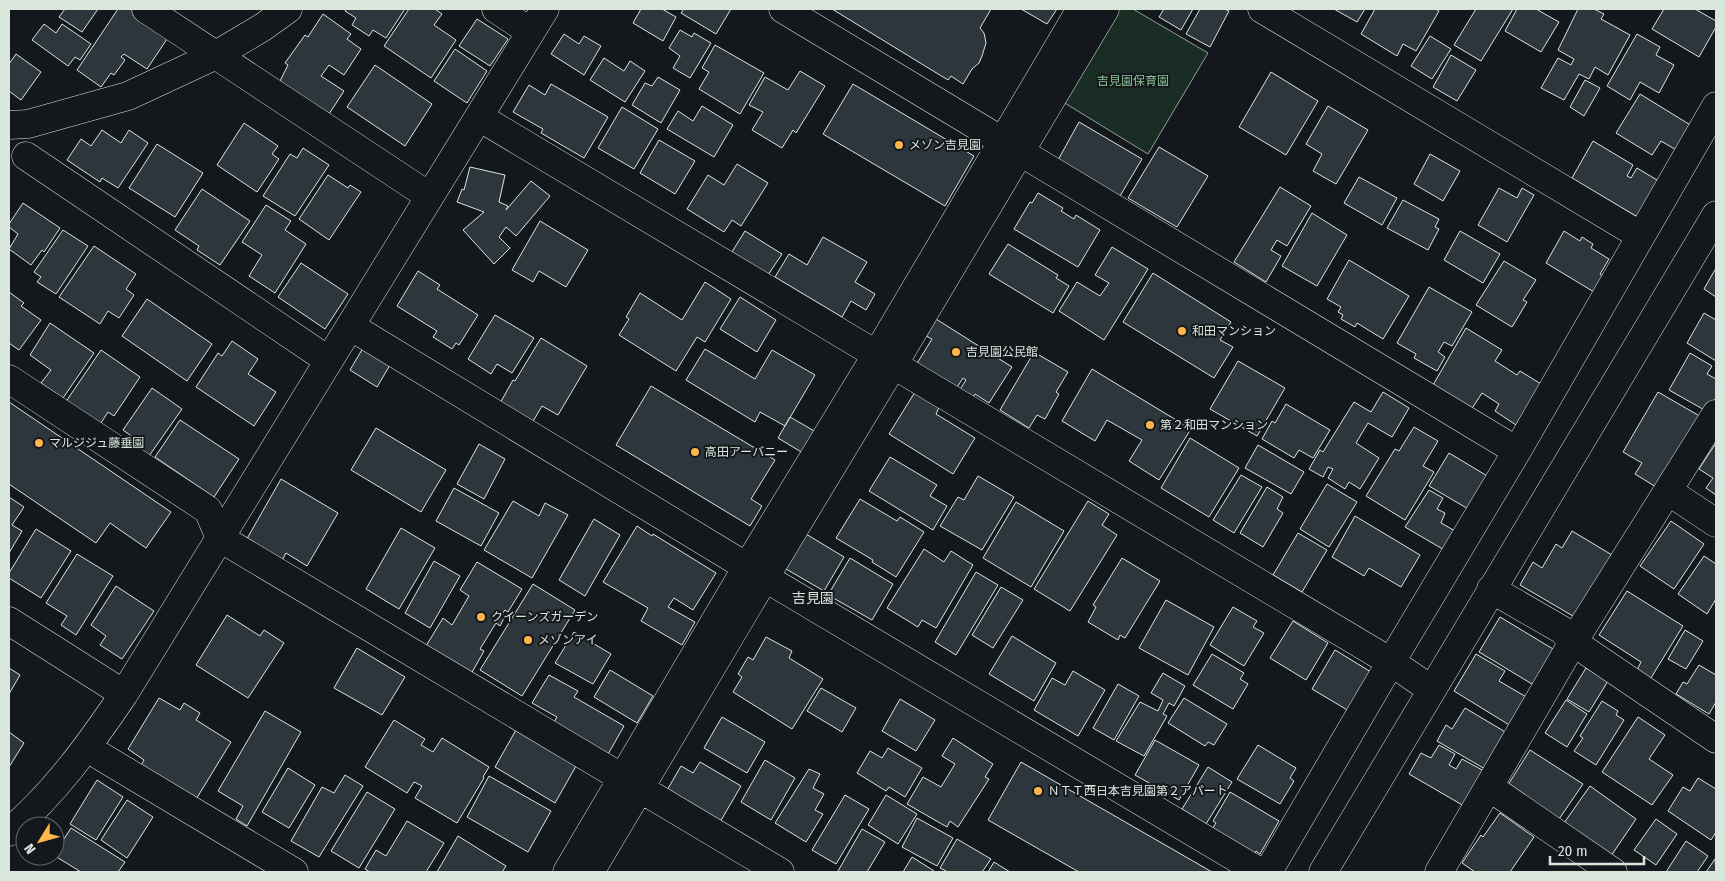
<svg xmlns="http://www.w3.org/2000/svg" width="1725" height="881" font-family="'Fira Sans Condensed','Noto Sans JP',sans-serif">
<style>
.green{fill:#1a2d24;stroke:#939e99}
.building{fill:#2c363c;stroke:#d8e6dc}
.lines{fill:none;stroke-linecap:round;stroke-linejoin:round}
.minor-casing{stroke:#d8e6dc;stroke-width:29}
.minor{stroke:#14181c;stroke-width:28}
.poi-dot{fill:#ffb74d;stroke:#14181c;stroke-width:2}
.labels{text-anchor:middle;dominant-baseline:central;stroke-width:4;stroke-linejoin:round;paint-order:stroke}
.park-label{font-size:12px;fill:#8ac095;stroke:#14181c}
.poi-label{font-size:12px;fill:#d8e6dc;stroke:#14181c;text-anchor:start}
.neighbourhood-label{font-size:14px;fill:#d8e6dc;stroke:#14181c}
</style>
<rect width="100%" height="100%" fill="#14181c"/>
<path class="green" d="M1118,9H1133L1208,53L1148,154L1063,102Z"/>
<path class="building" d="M65,9H98L82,32L59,17Z
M118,9H130L169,36L147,69L124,54L121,57L125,60L114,75L111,73L101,87L77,70Z
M346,9H405L386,38L373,30L369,36L352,25L356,18L345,11Z
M409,9H435L442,14L434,25L456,40L431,78L384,46Z
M641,9H662L676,17L663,41L633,23Z
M684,9H731L716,34L681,13Z
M832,9H991L980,28L984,33L986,43L982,56L979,63L972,69L963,84L951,76L948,80Z
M1021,9H1057L1047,24Z
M1164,9H1193L1181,30L1159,17Z
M1200,9H1224L1229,11L1210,47L1186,34Z
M1334,9H1365L1357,22Z
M1375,9H1435L1439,11L1416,51L1403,44L1397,56L1361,34Z
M1476,9H1513L1481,61L1454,45Z
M1517,9H1536L1559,22L1541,52L1505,31Z
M1578,9H1594L1604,14L1601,19L1630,35L1608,75L1595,67L1589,79L1579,74L1564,100L1541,88L1558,58L1571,65L1574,59L1558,50Z
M1664,9H1695L1716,21V27L1699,57L1652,29Z
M323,14L351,34L347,39L361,49L344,75L329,65L321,76L344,91L329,114L280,81L288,65L285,63L305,35L308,37Z
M477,19L508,39L490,66L459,46Z
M44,24L56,33L62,24L91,44L80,60L75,57L68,66L32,40Z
M680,30L692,37L694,33L711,43L690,78L673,68L680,56L669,48Z
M564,34L579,44L584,36L601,46L584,75L551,54Z
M1637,34L1660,47L1656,55L1674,65L1659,93L1640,82L1630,100L1607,86Z
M1430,36L1451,49L1432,79L1411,66Z
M715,45L764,73L740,114L699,89L709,72L702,68Z
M455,49L487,71L467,103L434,81Z
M16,54L41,72L21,100L9,91V64Z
M1451,55L1476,70L1457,101L1433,87Z
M604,58L624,71L630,61L645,71L625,102L590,80Z
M375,65L432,104L405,146L347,107Z
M800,71L825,86L796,133L793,130L782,148L752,130L763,112L749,105L765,77L788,90Z
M1271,72L1318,101L1286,155L1239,127Z
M658,77L680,90L661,123L632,105L645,83L652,86Z
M1585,80L1600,88L1584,116L1570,107Z
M551,84L608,117L584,158L541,133L543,129L513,112L529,85L545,95Z
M853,84L974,156L945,206L823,134Z
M1640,94L1692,126L1678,151L1661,141L1652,155L1616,133Z
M702,106L733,125L714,157L667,129L678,111L693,121Z
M1328,106L1368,130L1336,184L1313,171L1322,154L1306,144Z
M622,107L658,129L634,169L598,148Z
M1079,122L1142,159L1120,196L1058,160Z
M244,123L278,146L272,154L279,159L257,192L217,165Z
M102,130L121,143L129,130L148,143L118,188L102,178L100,182L67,160L81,139L91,146Z
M659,140L695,161L675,194L640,173Z
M1593,141L1633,165L1627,176L1631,178L1637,168L1662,183L1641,219L1572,178Z
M157,144L203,173L175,217L129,188Z
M1159,147L1208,176L1177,227L1128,198Z
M303,148L329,165L295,216L263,196L290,154L297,158Z
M1430,154L1460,171L1443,201L1414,184Z
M737,164L768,183L741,226L732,220L724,232L687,209L708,175L724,185Z
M470,167L505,175L499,202L508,206L506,210L531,181L550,196L516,236L506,227L499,237L510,248L494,264L463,230L484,212L457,202L462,189L464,190Z
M328,175L348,188L350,185L361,192L329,240L299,219Z
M1359,177L1397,198L1382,225L1344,203Z
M1280,187L1311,206L1287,246L1277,240L1271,250L1281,256L1266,282L1234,262Z
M1499,188L1517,198L1522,188L1534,195L1507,242L1478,225Z
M202,189L250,221L220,265L197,250L199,246L175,230Z
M1038,193L1063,208L1061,211L1074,219L1076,215L1100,230L1078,267L1014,229L1030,202L1032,203Z
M1403,200L1439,219L1435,227L1439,229L1428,250L1387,228Z
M23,203L60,228L44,252L42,250L31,265L9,249L18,234L9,227V224Z
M266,205L291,221L285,230L306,244L275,293L249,276L262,255L242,242Z
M1312,213L1347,235L1317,286L1282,266Z
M540,221L588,250L566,287L539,271L533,282L512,270Z
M63,230L88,246L56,294L37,282L41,277L34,272Z
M745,231L782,254L766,278L730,255Z
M1460,231L1500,254L1483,283L1444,260Z
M1564,231L1580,241L1582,237L1593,244L1591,248L1609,259L1600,274L1603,276L1594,292L1546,263Z
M823,237L867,262L855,282L875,294L866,310L851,301L842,317L775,277L789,254L807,265Z
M1008,244L1058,275L1056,278L1069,286L1053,313L989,274Z
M94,246L136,274L126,289L134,295L119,318L108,311L100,324L59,297Z
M1112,247L1148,269L1104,340L1059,311L1077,282L1100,296L1109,283L1095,275Z
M1349,260L1409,296L1383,339L1357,323L1355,327L1341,319L1343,315L1338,312L1341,307L1327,299Z
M1504,261L1536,280L1523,300L1527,302L1512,327L1476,305Z
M301,263L348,294L325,329L278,297Z
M1716,268V297L1704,289Z
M418,271L440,285L437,289L478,315L459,345L456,343L452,349L433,337L437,331L397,306Z
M1153,273L1231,322L1220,340L1233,347L1214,378L1123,322Z
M705,282L731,299L705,342L697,337L676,371L619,335L629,319L626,317L640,293L682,320Z
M1429,287L1472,312L1452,346L1444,342L1438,352L1445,357L1437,371L1414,358L1416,354L1397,343Z
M9,292L24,303L21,306L41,320L19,350L9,343Z
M740,297L776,320L757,352L720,329Z
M147,299L212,344L187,381L122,336Z
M1704,313L1716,320V361L1687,343Z
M495,315L534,338L512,373L497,364L491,374L468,359Z
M936,319L1012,367L989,403L975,394L972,399L959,391L966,380L963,378L956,389L916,365L932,339L926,336Z
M50,323L94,353L63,398L41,383L51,370L30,355Z
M1466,328L1502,350L1495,361L1517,375L1520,371L1541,384L1516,425L1495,411L1499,404L1482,393L1471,410L1433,385Z
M541,338L587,366L558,415L542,406L532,423L499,405L513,380L515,381Z
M232,341L258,359L248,374L276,392L254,426L196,387L218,353L222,356Z
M363,348L390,365L377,387L350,370Z
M705,349L755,379L772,350L815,375L785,426L760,412L755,422L686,380Z
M101,350L140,377L114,416L108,412L99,426L65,403Z
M1034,352L1068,372L1056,392L1059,394L1045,419L1037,415L1029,428L1000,410Z
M1690,353L1712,366L1707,374L1716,379V398L1708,412L1669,390Z
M1238,361L1285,388L1257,436L1210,409Z
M1092,369L1191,429L1159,480L1129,461L1142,440L1107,420L1095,441L1062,421Z
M651,386L775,460L751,499L762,506L750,526L616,445Z
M152,388L182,409L149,456L133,445L137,440L123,430Z
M915,392L940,405L936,414L975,438L953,474L889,434Z
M1383,392L1409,408L1392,437L1368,423L1356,443L1379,458L1360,489L1349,482L1345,489L1328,478L1333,469L1328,467L1323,477L1309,469L1320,450L1323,452L1354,402L1371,412Z
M1658,392L1703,418L1661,490L1635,474L1642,463L1623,452Z
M9,402L171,512L146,548L110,523L96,543L9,484Z
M1286,404L1330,430L1313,458L1299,450L1294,458L1262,439L1272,421L1275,423Z
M790,417L816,432L803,453L778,438Z
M180,420L239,459L214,497L155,457Z
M1414,427L1438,441L1423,466L1434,472L1405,520L1366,496L1395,449L1399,451Z
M376,428L446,470L421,512L351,470Z
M1190,438L1239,468L1209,517L1161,488Z
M1716,443V495L1706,488L1713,478L1699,469Z
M479,444L505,459L484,499L457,484Z
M1258,445L1304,472L1291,494L1245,468Z
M1449,453L1489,477L1470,510L1429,486Z
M890,457L937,485L930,496L947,506L933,530L869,491Z
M1241,475L1262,487L1234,533L1213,520Z
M978,476L1014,497L982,550L940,526L958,497L964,500Z
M281,479L338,513L307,566L286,553L280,564L244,544Z
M1327,484L1357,502L1329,547L1300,529Z
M1267,487L1283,497L1277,509L1283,513L1263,547L1240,533Z
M454,488L499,513L481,546L436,521Z
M1429,490L1443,498L1437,509L1445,513L1441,523L1457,532L1446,551L1405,527Z
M9,497L24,507L12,525L22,531L9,553Z
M860,499L897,521L900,517L924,532L896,577L872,562L873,560L836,538Z
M513,501L539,516L545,503L568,515L532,578L484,550Z
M1088,501L1109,514L1102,525L1117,535L1070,611L1034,589Z
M1016,502L1064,531L1031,587L983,558Z
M1355,516L1420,555L1401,587L1369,568L1364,576L1332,557Z
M594,519L620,535L585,596L559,580Z
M1671,521L1704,544L1674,589L1640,566Z
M637,526L652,536L653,534L716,573L693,610L674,598L668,607L695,622L682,645L641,621L648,608L603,582Z
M401,528L435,548L399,609L366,589Z
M36,529L71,551L41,598L9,578V573Z
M1572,531L1612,555L1578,619L1520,585L1533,562L1542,568L1556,544L1562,548Z
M1298,533L1327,550L1302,592L1273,575Z
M806,534L844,557L824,591L786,569Z
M924,549L944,562L951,551L973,565L936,628L922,620L918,627L887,608Z
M77,554L113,576L76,635L61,625L67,616L46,603Z
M1704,556L1716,564V599L1707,614L1678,594Z
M850,558L893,584L872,620L828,595Z
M1122,558L1160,581L1125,638L1120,635L1118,640L1088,622L1096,607L1093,605Z
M434,561L460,576L430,628L405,613Z
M477,562L522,589L508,612L505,610L502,614L505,616L500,626L496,623L480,649L484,651L471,674L426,646L443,618L452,625L469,596L460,590Z
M976,572L998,585L956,655L935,642Z
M533,584L575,610L522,696L480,670Z
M116,586L154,611L122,659L100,645L106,636L91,625Z
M1001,587L1023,600L993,648L972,635Z
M1627,591L1683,626L1649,681L1636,672L1641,662L1599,635Z
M1166,600L1214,627L1188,675L1139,648Z
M1233,607L1257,621L1253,627L1264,633L1244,666L1210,645Z
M227,615L260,636L264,630L284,643L248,698L196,665Z
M1500,617L1558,652L1537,687L1479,652Z
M1293,621L1328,643L1306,680L1270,658Z
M1685,630L1703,641L1686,669L1668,659Z
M574,632L611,654L593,684L555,663Z
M1012,636L1056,663L1034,701L989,674Z
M766,637L792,651L789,658L823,679L792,729L733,692L742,677L738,674L748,657L753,660Z
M357,648L405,677L382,715L334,688Z
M1335,650L1371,672L1349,711L1312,689Z
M1212,654L1244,673L1240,679L1248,684L1233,709L1193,685Z
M1476,654L1505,671L1499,681L1528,698L1511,726L1454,691Z
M1699,665L1716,675V702L1709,714L1676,694L1683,682L1687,684Z
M9,668L20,675L9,694Z
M1586,668L1608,681L1589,712L1567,699Z
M610,670L653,696L637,723L594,697Z
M1073,671L1105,690L1078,736L1034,710L1052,678L1065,685Z
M1163,673L1185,686L1174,706L1169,703L1163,714L1167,716L1144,756L1116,741L1140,702L1158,711L1163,700L1151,693Z
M549,675L578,691L574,697L624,726L607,756L553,724L557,717L532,703Z
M1118,684L1139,696L1114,740L1093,728Z
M821,688L856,708L842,732L807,711Z
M159,698L180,710L184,703L200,713L196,720L231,742L195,801L140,767L144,760L128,749Z
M1184,698L1227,724L1214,745L1208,742L1205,746L1168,723Z
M900,699L935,720L916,751L882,731Z
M1566,700L1587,714L1567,747L1545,733Z
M1602,701L1618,711L1616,715L1624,720L1596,765L1574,751L1583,738L1580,736Z
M1465,708L1507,733L1485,769L1437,741L1446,725L1452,729Z
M265,711L301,732L247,826L236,819L243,806L218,791Z
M722,717L765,742L747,773L704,748Z
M1638,717L1665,735L1649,759L1673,775L1652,805L1602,772Z
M394,720L425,739L421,745L433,752L442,738L489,767L483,777L484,778L457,823L415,798L422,786L414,782L407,793L365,767Z
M516,730L576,766L555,803L495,767Z
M9,732L24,743L9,767Z
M953,738L993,764L985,777L989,779L958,827L950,821L947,827L907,804L923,777L941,787L955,764L942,756Z
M1155,740L1199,765L1179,800L1135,775Z
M1258,745L1296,768L1290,778L1294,781L1280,804L1237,779Z
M1439,745L1455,754L1449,765L1456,769L1462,759L1484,771L1464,806L1409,774L1421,753L1431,758Z
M888,748L922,768L905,797L889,787L886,791L857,773L870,751L882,758Z
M1530,750L1583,784L1557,822L1506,788Z
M765,760L795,778L771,820L741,802Z
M700,762L741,786L720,822L666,792L681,766L693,773Z
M1021,762L1212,872H1079L988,820Z
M1208,767L1232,782L1206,824L1182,809Z
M288,768L315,785L289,828L262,812Z
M809,769L820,774L813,788L824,794L815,810L823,814L806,842L775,823Z
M345,775L363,786L319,857L291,841L322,787L334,793Z
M489,776L551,811L528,852L467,817Z
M1698,778L1716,789V832L1711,840L1668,811L1683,787L1690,791Z
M97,780L123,797L96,840L70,824Z
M1590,786L1636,819L1611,856L1564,823Z
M367,792L395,809L359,868L331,851Z
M1230,792L1279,821L1260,854L1256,851L1253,858L1210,832L1216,823L1213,821Z
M845,795L869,809L836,864L812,850Z
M886,795L917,814L898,844L868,825Z
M127,800L153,817L127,858L101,840Z
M1500,813L1534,837L1510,872H1475L1462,863L1481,835L1483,837Z
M917,818L953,838L937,866L902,847Z
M1656,819L1677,834L1656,865L1634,850Z
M407,821L444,843L426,872H370L365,869L376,850L386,856Z
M71,828L125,862L118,872H81L55,856V853Z
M862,829L885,842L867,872H840L838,871Z
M458,836L506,866L502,872H437Z
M957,839L991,859L982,872H948L940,868Z
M1686,841L1708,856L1697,872H1666Z
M912,857L934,871L933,872H903Z
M1715,859L1716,872H1706Z
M994,862L1010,872H988Z"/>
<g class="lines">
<g class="minor-casing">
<path id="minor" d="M146,9L429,196
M496,9L531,32
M783,9L1517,451
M1262,9L1641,236
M479,117L1391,662L1432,690
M9,125L28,124L128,96L216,55L263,27L288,9
M26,156L328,360
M350,326L747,567L1260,872
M9,379L208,510L220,538L780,872
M1668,491L1716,523
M1491,589L1562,630L1573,642L1716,739
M9,621L124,694
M87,748L294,872
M1489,787L1613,872
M9,832C55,793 90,744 124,694L545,9
M567,872L747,567L877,354L1081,9
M590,872L765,577L893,365L1105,9
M1268,872L1391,662L1517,451L1716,106
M1323,872L1716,215
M1439,872L1573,642L1716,414"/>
</g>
<use href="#minor" class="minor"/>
</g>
<g class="poi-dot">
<circle cx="899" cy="145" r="5"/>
<circle cx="1182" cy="331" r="5"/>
<circle cx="956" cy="352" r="5"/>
<circle cx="1150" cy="425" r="5"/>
<circle cx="39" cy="443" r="5"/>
<circle cx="695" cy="452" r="5"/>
<circle cx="481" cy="617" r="5"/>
<circle cx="528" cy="640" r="5"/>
<circle cx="1038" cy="791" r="5"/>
</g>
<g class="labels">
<g class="park-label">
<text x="1133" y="81">吉見園保育園</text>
</g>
<g class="poi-label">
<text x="909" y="145">メゾン吉見園</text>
<text x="1192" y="331">和田マンション</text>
<text x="966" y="352">吉見園公民館</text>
<text x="1160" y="425">第２和田マンション</text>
<text x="49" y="443">マルジジュ藤垂園</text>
<text x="705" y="452">高田アーバニー</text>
<text x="491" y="617">クイーンズガーデン</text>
<text x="538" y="640">メゾンアイ</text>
<text x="1048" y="791">ＮＴＴ西日本吉見園第２アパート</text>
</g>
<g class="neighbourhood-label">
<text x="813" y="598">吉見園</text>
</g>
</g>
<rect width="1725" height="881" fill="none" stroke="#d8e6dc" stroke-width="20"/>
<g transform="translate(40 841) rotate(233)"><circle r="24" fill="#14181c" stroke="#626a69"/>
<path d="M0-4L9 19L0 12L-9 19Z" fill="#ffb74d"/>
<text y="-8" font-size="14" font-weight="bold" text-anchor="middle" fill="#d8e6dc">N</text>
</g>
<path d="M1550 856v8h94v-8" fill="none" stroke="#d8e6dc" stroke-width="2.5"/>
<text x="1558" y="856" font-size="15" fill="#d8e6dc" stroke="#14181c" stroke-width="4" paint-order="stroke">20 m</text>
</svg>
